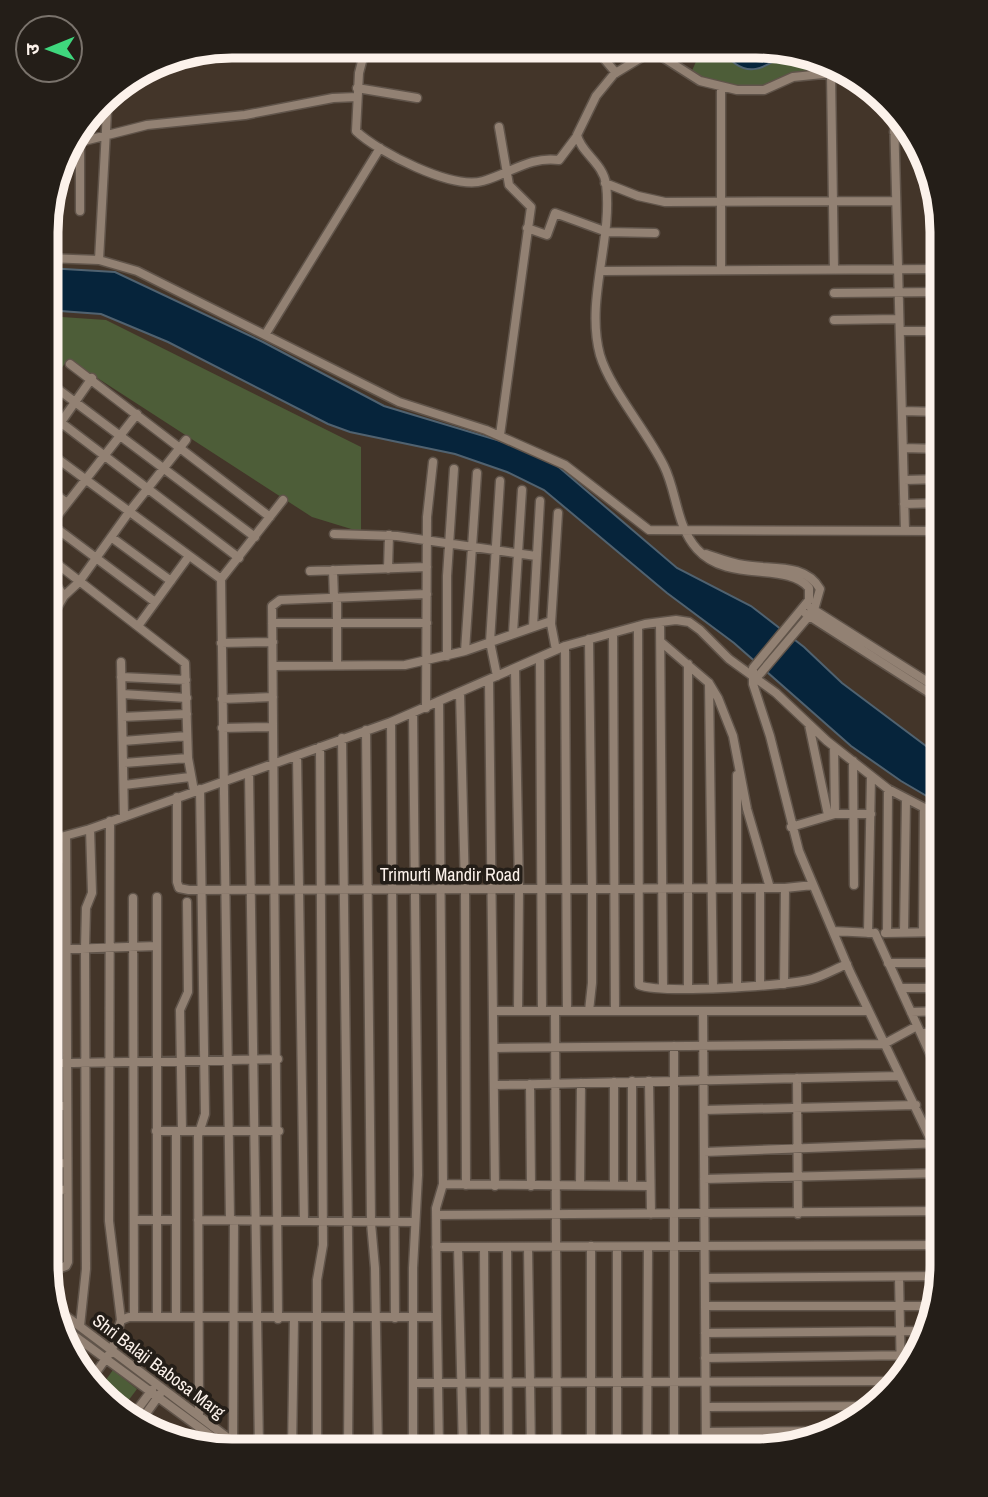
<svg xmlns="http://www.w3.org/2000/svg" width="988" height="1497" font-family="'Archivo Narrow','Noto Sans Devanagari',sans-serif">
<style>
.green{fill:#4d5d38}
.water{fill:#06243b;stroke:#506270;stroke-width:2}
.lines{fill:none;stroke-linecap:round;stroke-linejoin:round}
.minor-casing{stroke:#60544a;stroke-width:11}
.minor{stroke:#928173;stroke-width:8}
.labels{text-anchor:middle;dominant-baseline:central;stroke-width:7;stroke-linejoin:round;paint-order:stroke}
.street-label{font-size:18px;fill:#fcf2eb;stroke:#241e18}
.rim{fill:none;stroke:#fcf2eb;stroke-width:9}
</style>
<rect width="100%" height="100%" fill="#433529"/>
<path class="green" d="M702,48L792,49L834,68L800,72L766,86L747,87L704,79L691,73Z
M47,316L106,320L361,447V532L312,517L68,359L54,379L47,374Z
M113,1370L137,1389L119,1413L100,1388Z"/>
<path class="water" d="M722,49H791C767,68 744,83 722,49Z
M47,268L115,272L263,342L384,406L523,448L554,463L677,568L751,606L804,647L842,683L942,758V805L901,781L851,746L734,643L667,593L544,490L507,472L455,454L350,432L328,424L168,342L101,314L47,310Z"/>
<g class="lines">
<g class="minor-casing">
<path id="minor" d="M366,46L359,73L356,131C378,152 452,190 483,181C511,173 530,156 559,160L577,136
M595,48L616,73
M657,48L614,74L596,96L577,135C581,153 603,163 606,184C613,240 585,300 600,355C610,389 647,431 664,466C677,492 676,526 697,549C728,584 787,561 809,588V600L753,668V684L770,736L799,851L850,972L942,1163
M653,51L700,81L737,90H764L793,77L843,72
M831,75L834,269
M721,87V270
M357,88L417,98
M894,116L905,531
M499,127L509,185L531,207L500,435
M894,132H907
M68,145L147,125L245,115L333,98L357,97
M605,183L638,196L665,202L896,201
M80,211V142
M527,228L547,235L555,213L607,232L655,233
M47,258L99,260L137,271L399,402L486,430L565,465L649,530L942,531
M99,260L108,93
M602,271L942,269
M834,293L942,292
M834,320L899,319
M900,331H942
M265,335L380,148
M70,364L270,517
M47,381L255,537
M902,411L942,412
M47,412L239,558
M47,442L92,378
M903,448L942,449
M47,451L221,579
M904,480L942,479
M47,488L67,503
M904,504L942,503
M48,522L155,602
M47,529L137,414
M334,534L397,536L536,556
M111,537L171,581
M706,554C718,558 731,563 744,565C769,570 805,562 820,589L814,610L754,681
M47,556L185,663L188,758L194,791
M388,569L389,535
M333,570L334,598
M310,571L427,567
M64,596L79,582L129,512L186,440
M337,598V665
M811,608L942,691
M806,614L942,701
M660,622L663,987
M272,623H427
M47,625L64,596L47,572
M138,626L189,556
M638,626L639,985C661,994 786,986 812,979C823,976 835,969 847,964
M533,627L540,501
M513,633L522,490
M613,633L615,1011
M589,639L592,889V983L589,1011
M661,642L709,683L718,698L733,736L747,809L770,888
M221,643L273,642
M565,646L567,1011
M556,650L551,624L558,513
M465,651L477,473
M447,656V576L454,469
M540,659L542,1011
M121,662L124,817
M273,666L405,665L465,651L551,621
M515,669L519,889L518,1011
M497,676L490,642L500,481
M121,677L186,680
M489,680L495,1186
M709,683L713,987
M460,693L465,889L466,1185
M122,694L187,698
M222,699L273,697
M426,708L427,517L433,462
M122,717L187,714
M391,722L395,1318
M809,725L828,815
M222,728L273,727
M366,730L371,1223L375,1268L378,1450
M342,738L349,1318L348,1450
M123,741L187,736
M834,747L835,814
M297,756L304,1221
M853,761L854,885
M124,763L188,758
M249,774L259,1450
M737,775V986
M124,785L190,777
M177,797V882L179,888L189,890L785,888L813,885
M110,821L109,1221L121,1320
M791,827L835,814H871
M46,841L90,829L391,722L565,646L645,624L676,620L689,622L700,630L729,659L776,693L827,741L888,789L942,817
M46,842L65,860
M760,888V985
M157,897V1317
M133,898L134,1317
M833,931L872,933
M904,932L906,799
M923,932L924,808
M941,932L942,817
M868,933L871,776
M875,933L942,1080
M885,933L942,932
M887,933L888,789
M67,949L157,946
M888,963H942
M784,984L785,888
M688,987V664
M900,988H942
M493,1011H868
M555,1011L557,1451
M703,1011L706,1451
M911,1012L942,1011
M921,1033H942
M494,1048L884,1044L917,1026
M46,1055L59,1063H73L278,1059
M797,1078L798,1214
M649,1081L651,1214
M530,1084L531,1186
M494,1085L900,1076
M46,1106H67
M704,1110L916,1105
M156,1131H279
M182,1131L180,1010L188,992L187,902
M704,1152L942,1143
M46,1164L67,1163
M704,1179L942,1173
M443,1184L650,1186
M580,1185L581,1083
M614,1185V1082
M632,1185V1081
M46,1189L67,1190
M436,1215L942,1211
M134,1220H176
M198,1220L415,1222
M230,1220L221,579L283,500
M436,1247L942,1245
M458,1247L463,1451
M484,1247L485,1451
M507,1247L508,1451
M528,1247L531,1451
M47,1273L66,1266L68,1262L66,836
M899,1277L901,1377
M705,1278L942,1276
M705,1306H932
M54,1307L244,1450
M176,1317V1131
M437,1317L436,1208L443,1184L439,701
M278,1319L272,606L280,600L427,594
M57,1323L230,1450
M80,1326L86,1269L85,948L86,908L92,893L90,829
M705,1333L924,1331
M705,1358L915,1355
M92,1378L112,1350L121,1320L129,1317H437L439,1451
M413,1383L896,1381
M706,1407L866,1406
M199,1416L198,1136L205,1114L200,789
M131,1418L152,1390
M140,1422L160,1394
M706,1432L835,1431
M233,1442L234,1220
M192,1443L202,1430
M200,1447L209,1435
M292,1450L294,1319
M317,1450V1280L323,1245L320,747
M413,1451V1268L418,1175L413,713
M591,1451V1246
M617,1451V1247
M647,1451L648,1247
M674,1451V1046"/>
</g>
<use href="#minor" class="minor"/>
</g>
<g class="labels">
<g class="street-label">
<text x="450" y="874">Trimurti Mandir Road</text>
<text transform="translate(159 1366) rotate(37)">Shri Balaji Babosa Marg</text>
</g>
</g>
<path d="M0 0H988V1497H0ZM232 58H756A174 174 0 0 1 930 232V1265A174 174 0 0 1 756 1439H232A174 174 0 0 1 58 1265V232A174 174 0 0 1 232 58Z" fill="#241e18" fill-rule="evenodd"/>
<path class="rim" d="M232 58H756A174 174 0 0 1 930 232V1265A174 174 0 0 1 756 1439H232A174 174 0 0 1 58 1265V232A174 174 0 0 1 232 58Z"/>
<g transform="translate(49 49) rotate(269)"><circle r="33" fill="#241e18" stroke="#7a736c" stroke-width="2"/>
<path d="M0-5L12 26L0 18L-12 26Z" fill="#3fd77d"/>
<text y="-10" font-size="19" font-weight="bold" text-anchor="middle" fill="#fcf2eb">उ</text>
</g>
</svg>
